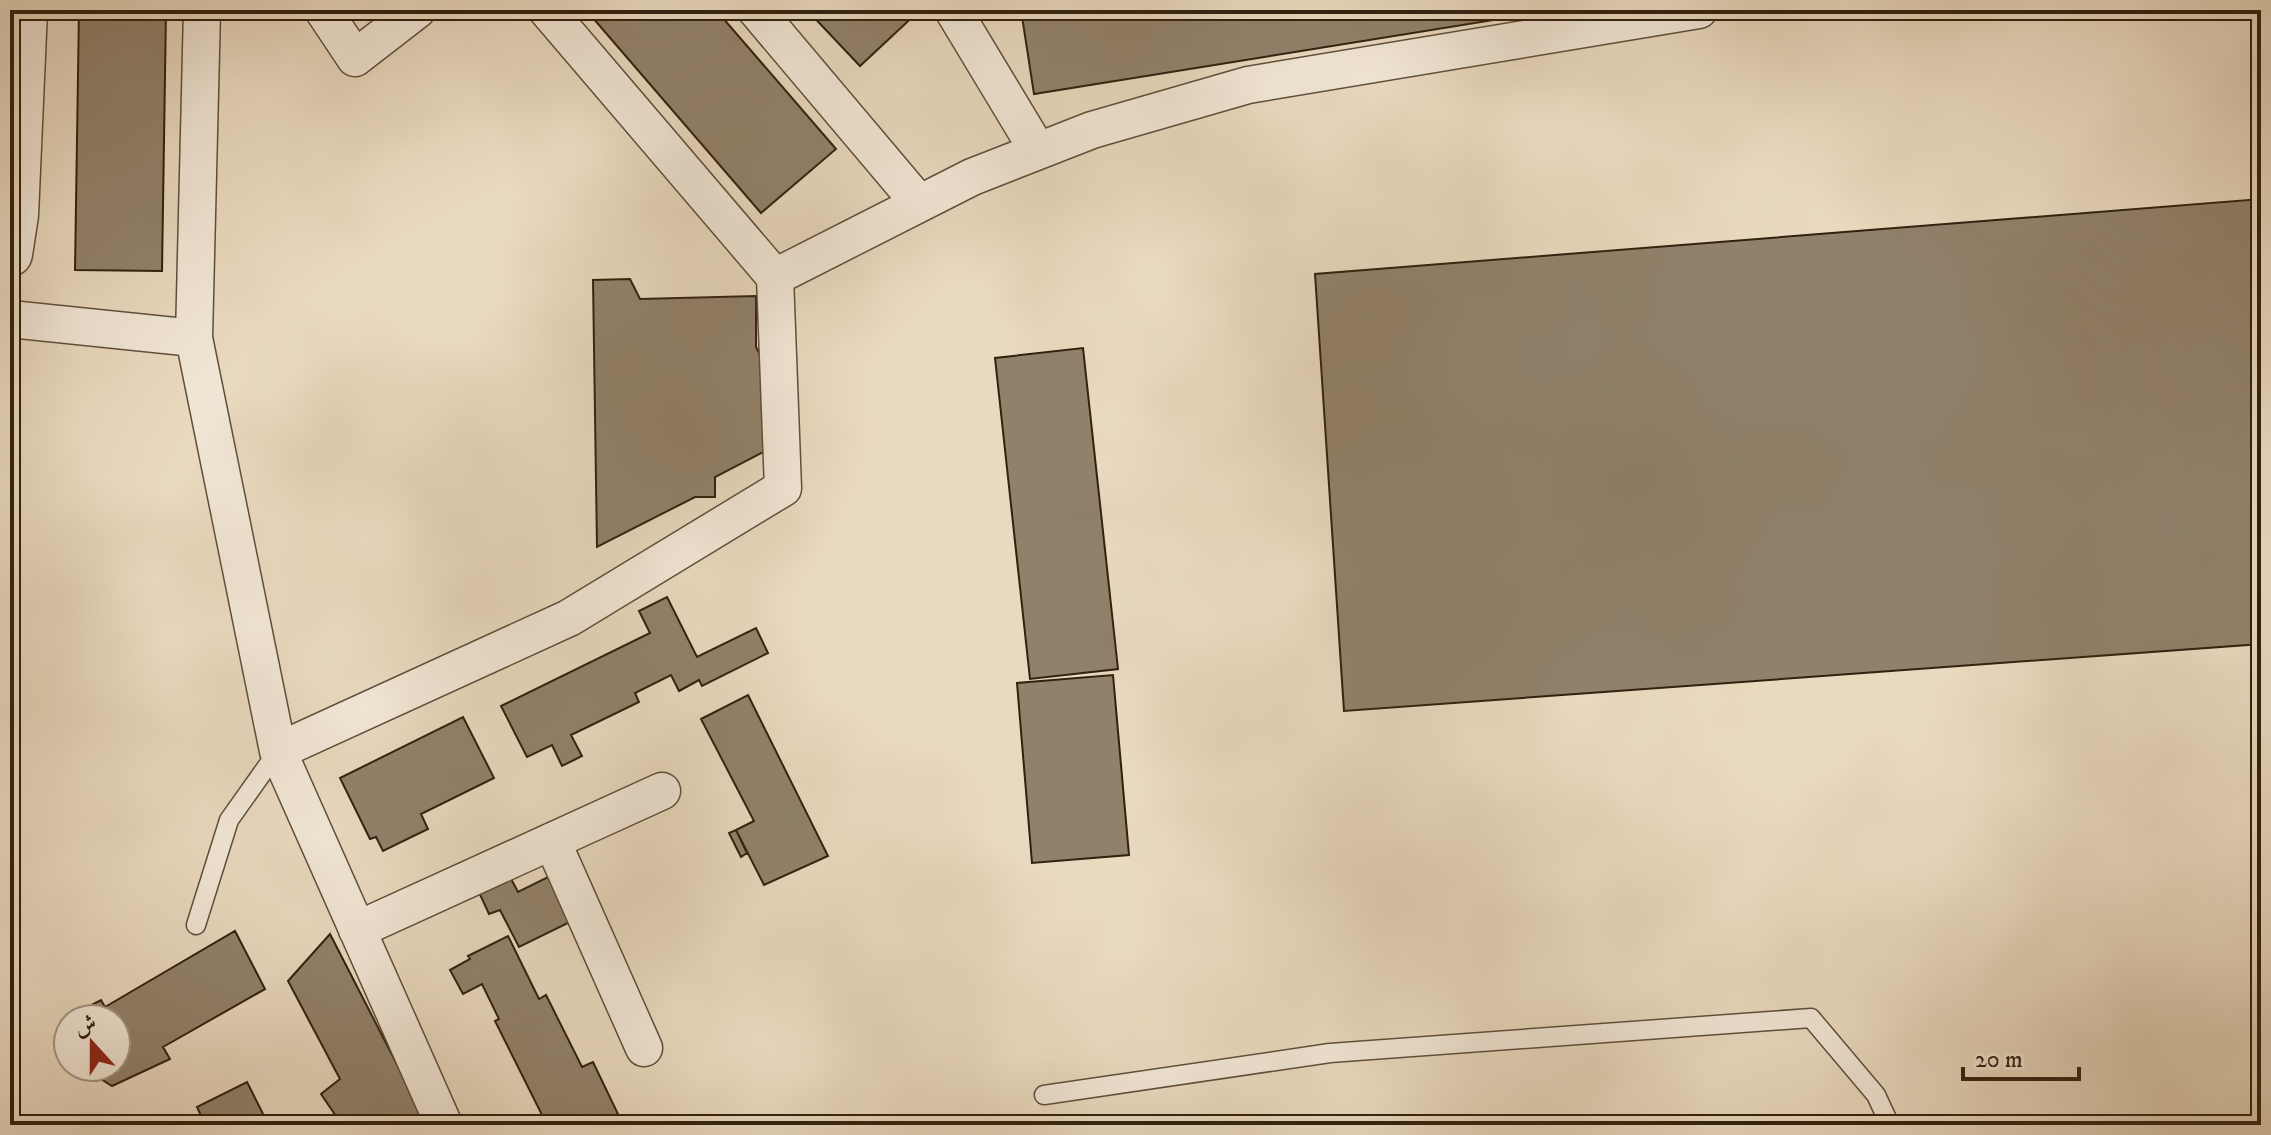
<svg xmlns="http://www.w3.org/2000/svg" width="2271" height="1135" font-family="'IM FELL DW Pica',Amiri,serif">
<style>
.building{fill:#91816b;stroke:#31210f;stroke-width:2}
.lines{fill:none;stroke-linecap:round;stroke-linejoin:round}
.service-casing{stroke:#5f4f3b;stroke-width:21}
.minor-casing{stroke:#5f4f3b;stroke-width:39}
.tertiary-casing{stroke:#5f4f3b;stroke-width:47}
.service{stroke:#f1e6d5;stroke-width:18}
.minor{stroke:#f1e6d5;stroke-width:36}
.tertiary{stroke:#f1e6d5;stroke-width:44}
</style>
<rect width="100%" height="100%" fill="#e9d9bf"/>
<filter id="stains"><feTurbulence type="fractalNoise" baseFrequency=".0025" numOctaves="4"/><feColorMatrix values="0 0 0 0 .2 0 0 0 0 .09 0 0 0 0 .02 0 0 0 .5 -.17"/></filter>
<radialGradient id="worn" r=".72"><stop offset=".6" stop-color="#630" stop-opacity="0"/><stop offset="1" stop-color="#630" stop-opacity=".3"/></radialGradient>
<path class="building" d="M79,10H166L162,271L75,270Z
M586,10H716L836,149L761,213Z
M807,10H920L860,66Z
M1021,10H1556L1034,94Z
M2261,199V644L1344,711L1315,274Z
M630,279L640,299L756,296V347L764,362L765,451L715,477V497H695L597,547L593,280Z
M1083,348L1118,669L1030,679L995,358Z
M667,597L697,657L756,628L768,653L702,686L699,680L679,691L671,675L635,693L639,702L571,735L582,756L562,766L552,745L527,757L501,706L650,633L639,611Z
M1113,675L1129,855L1032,863L1017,683Z
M748,695L828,856L764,885L736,830L754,821L701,719Z
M463,717L494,778L421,814L428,829L383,851L376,837L370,839L340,778Z
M736,830L747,853L741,857L729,833Z
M508,873L518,892L554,874L576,919L519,947L500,910L489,914L477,888Z
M235,931L265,989L163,1047L170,1059L112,1086L93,1074L88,1077L83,1067H116V1019H68V1038L62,1020L101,1000L105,1007Z
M330,934L425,1119L414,1125H342L321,1094L340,1079L288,981Z
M508,936L539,999L546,995L582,1067L593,1062L618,1114L597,1125H547L495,1021L499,1019L482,984L463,994L450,970L470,959L468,956Z
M247,1082L266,1120L276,1116L281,1125H205L197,1107Z"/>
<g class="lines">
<g class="service-casing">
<path id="service" d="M196,925L229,820L278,751
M1044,1095L1330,1053L1811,1018L1876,1095L1890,1125"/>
</g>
<g class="minor-casing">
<path id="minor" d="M323,10L355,58L417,10
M547,10L775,277
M756,10L919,203
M953,10L1038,151
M10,319L194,338L278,751L444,1125
M194,338L202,10
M278,751L569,618L783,488L775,277L972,177L1092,130L1248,85L1699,10
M552,841L644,1048
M357,930L662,791"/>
</g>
<g class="tertiary-casing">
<path id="tertiary" d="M10,254L16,215L25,10"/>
</g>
<use href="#service" class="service"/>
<use href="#minor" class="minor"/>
<use href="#tertiary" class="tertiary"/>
</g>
<rect width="2271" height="1135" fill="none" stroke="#e9d9bf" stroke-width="40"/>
<rect x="12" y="12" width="2247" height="1111" fill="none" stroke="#31210f" stroke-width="4"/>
<rect x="20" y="20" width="2231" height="1095" fill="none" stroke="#31210f" stroke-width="2"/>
<g transform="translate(92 1043) rotate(339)"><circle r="38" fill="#f1e6d5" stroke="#a49786" stroke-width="2"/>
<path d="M0-6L14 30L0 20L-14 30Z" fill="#8f2418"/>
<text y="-12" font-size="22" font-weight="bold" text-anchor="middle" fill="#31210f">ش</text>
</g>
<path d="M1963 1067v12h116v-12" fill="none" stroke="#31210f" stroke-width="4"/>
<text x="1975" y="1067" font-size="24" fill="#31210f" stroke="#f1e6d5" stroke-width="6" paint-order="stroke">20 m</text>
<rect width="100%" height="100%" filter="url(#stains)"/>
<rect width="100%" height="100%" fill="url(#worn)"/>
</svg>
